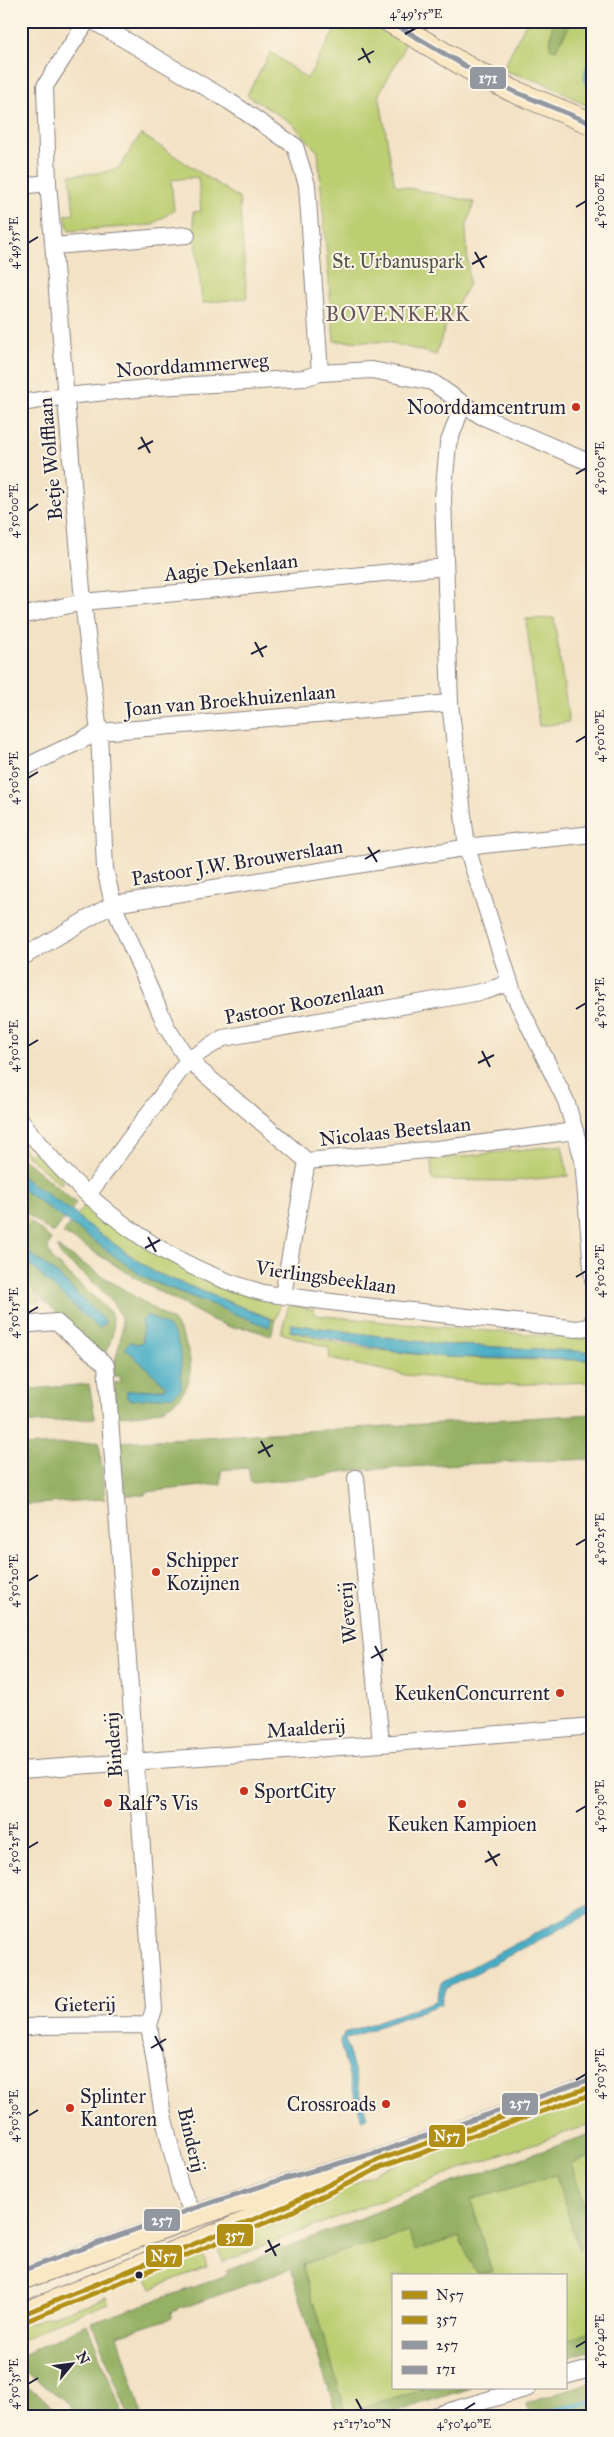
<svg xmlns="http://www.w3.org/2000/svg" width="614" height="2437" font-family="'IM FELL Great Primer',serif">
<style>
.green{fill:#bcce72;stroke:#6f7856}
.forest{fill:#95b164;stroke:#5c6a50;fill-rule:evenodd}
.water{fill:#45acc4;stroke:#346780}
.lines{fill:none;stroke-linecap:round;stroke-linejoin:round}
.stream{stroke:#45acc4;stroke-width:5}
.street-casing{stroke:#8a8280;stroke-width:18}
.secondary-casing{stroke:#8a8280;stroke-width:24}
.street{stroke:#fff;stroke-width:16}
.secondary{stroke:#fae7c3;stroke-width:22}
.bus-1-casing{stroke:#fcf5e5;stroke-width:9}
.bus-2-casing{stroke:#fcf5e5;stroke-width:9}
.bus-3-casing{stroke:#fcf5e5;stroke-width:9}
.bus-4-casing{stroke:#fcf5e5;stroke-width:9}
.bus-1{stroke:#b29015;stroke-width:5}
.bus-2{stroke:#b29015;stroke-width:5}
.bus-3{stroke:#9397a0;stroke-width:5}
.bus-4{stroke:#9397a0;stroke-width:5}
.ticks{fill:none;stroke:#22223b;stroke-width:2}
.poi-dot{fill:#c8321e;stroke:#fcf5e5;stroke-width:2}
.bus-dot{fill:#22223b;stroke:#fcf5e5;stroke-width:2}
.labels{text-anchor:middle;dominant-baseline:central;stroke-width:4;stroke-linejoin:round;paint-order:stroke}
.park-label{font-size:20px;fill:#50564c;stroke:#fcf5e5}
.street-label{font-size:20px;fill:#22223b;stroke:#fcf5e5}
.poi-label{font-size:20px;fill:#22223b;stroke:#fcf5e5;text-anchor:start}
.neighbourhood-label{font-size:21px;letter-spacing:1px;fill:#67565a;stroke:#fcf5e5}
.line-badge{stroke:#fcf5e5;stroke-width:2}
.badge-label{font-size:14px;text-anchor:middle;font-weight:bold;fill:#fff}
.neatline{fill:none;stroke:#22223b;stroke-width:2}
.ticks-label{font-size:12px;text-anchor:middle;fill:#22223b}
</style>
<rect width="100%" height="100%" fill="#fcf5e5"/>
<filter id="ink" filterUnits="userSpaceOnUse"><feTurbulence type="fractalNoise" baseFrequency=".02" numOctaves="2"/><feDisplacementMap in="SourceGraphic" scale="10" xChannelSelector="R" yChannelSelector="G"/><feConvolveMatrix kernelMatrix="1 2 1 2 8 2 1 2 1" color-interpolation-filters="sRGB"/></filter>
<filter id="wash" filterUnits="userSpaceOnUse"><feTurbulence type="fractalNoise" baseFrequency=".0096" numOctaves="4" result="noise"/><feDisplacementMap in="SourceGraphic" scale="20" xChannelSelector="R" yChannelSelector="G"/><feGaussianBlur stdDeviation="1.12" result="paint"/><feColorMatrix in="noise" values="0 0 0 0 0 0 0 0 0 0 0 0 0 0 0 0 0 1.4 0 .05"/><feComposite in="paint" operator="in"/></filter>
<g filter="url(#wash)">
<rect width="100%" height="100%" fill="#f3e2c5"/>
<path class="green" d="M340,21H375L406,41L402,53L379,94L395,185L474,202L466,228L469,284L446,324L436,355L388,342L334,341L318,152L293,124L247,95L271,52L307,79Z
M527,21H593V109L544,83L502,70Z
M141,134L239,198L247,298L202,303L193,212L201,211L198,177L171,180L174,210L152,225L69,231L65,215L74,214L70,175L100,173L119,168Z
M554,618L569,722L539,726L526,619Z
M562,1145L568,1176L513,1181L432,1180L431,1160Z
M21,1146L28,1154L34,1150L64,1182L61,1185L21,1150Z
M85,1204L107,1221L281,1303L275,1320L154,1272L82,1221L77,1215Z
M21,1214L32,1223L21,1235Z
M21,1284L41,1301L21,1303Z
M289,1305L314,1309L315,1315L426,1326L593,1339V1352L437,1344L292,1324L290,1331C387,1360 492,1360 593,1360V1382L501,1385L406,1375L330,1359L329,1348L281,1333Z
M593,2095V2123L455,2171L223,2262L215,2242L288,2214L386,2168Z
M593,2154V2254L584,2257L593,2285V2337L565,2346V2276H393V2388H445L344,2416L297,2262L467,2197Z
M201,2247L207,2267L152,2288L146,2277L182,2254Z
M106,2297L108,2303L54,2323L21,2341V2325L92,2303Z"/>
<path class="forest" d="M556,21H572L556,50L550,48L552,26Z
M21,1157L76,1203L70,1212L21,1176Z
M21,1188L64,1219L54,1232H51L21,1210Z
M32,1223L51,1239L48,1249L52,1259L110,1312C117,1328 112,1340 104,1355L21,1280V1257L99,1328L106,1322L59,1276L21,1246V1235Z
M71,1223L149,1280L268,1326L271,1319L275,1320L271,1336L248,1328L230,1327L212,1320L149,1286L63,1233Z
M57,1247L173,1321C195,1350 201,1392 162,1409C148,1415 131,1415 116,1416L114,1383L121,1382L120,1376H113C114,1358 121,1344 122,1327C124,1302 79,1271 61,1256ZM142,1321L173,1396L127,1398V1391L164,1389L166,1386L130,1342L138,1344L143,1342Z
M89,1384L95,1418L21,1424V1390Z
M593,1414V1459L440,1465L346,1471L327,1476L251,1483L248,1468L221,1470V1484L145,1492V1495H125L119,1442Z
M99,1442L105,1499L21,1505V1446Z
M593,2133V2156L571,2163L593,2235V2238L579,2250L556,2175L471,2200L492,2273H476L459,2237L416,2250L408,2232L302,2264L346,2412L426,2388H470L382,2416H337L291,2269L171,2312L172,2318L118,2335L142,2416H129L92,2323L227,2275L226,2271L424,2193Z
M87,2324L124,2416H78L66,2401L21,2369V2356Z
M593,2331V2350L565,2358V2341Z
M593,2381V2416H530L526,2404Z
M21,2385L38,2393L61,2416H21Z"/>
<path class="water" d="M593,55V92C579,84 585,66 593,55Z
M21,1176L77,1215L82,1221L154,1272L271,1319L269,1327L149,1280L138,1273L21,1188Z
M21,1246L59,1276L106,1322L99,1329L21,1257Z
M147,1315C154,1319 162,1323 168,1327C184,1340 181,1371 181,1389L173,1396L131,1400L127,1398V1391L164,1389L166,1386L125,1348L130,1342L138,1344L143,1342L142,1321Z
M291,1324L437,1344L593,1352V1360L447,1357L391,1351L290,1331Z
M593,1903V1912L445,1989L441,2004L345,2039L367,2117L362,2120L340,2044L344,2033L436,2001L441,1983Z"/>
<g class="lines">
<path class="stream" d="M543,2413L593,2401"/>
</g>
</g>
<g filter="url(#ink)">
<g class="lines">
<g class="street-casing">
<path id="street" d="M87,21L45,86L48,183L83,602L99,732L105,869L113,904L121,923L167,1028L188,1060L307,1161L437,1149L575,1131
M93,21L229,101L295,146L307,185L320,373
M21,186L48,183
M54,246L187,235
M21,403L66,396L157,387L231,383L304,378L320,373L372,370L432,382L481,416L593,464
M463,404L448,444L443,498L450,703L467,848L514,995L566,1101L575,1131L583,1160L593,1280
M21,616L83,602L445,567
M21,769L99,732L450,703
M21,958L113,904L483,845L593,834
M21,1121C79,1199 163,1265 257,1291C269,1295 282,1295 294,1297C321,1301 347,1304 373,1307C441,1314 509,1321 577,1329L592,1326L593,1319
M88,1195L188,1060L223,1038L486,991L509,983
M283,1295L307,1161
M21,1325L56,1322L106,1365L154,2009L149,2025L163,2115L180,2185L194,2216
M356,1478L381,1744
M21,1770L381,1744L593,1726
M21,2028L39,2026L149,2025
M565,2376L593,2368
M433,2416L528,2388"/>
</g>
<g class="secondary-casing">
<path id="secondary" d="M389,21L472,70L513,91L593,124
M21,2279L194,2216L285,2186L378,2160L593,2086
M21,2315L286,2206L332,2183"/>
</g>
<use href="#street" class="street"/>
<use href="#secondary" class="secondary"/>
<g class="bus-1-casing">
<path id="bus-1" d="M21,2315L286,2206L378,2160L593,2086"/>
</g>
<g class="bus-2-casing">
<path id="bus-2" d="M24,2322L289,2213L381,2167L593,2094"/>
</g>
<g class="bus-3-casing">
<path id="bus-3" d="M21,2271L192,2209L283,2179L376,2153L591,2079"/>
</g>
<g class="bus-4-casing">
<path id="bus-4" d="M389,21L472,70L513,91L593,124"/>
</g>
<use href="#bus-1" class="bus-1"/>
<use href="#bus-2" class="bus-2"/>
<use href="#bus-3" class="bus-3"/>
<use href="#bus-4" class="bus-4"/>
</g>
</g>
<path class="ticks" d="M405,34L416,28M362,48L370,63M358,60L374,51M576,207L586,201M28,243L38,237M475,252L484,268M472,264L487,256M141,437L150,453M138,449L153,441M576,474L586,468M28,511L38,504M255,642L263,657M251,654L267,646M576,742L586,736M28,778L38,772M368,847L377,862M365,859L380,850M576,1009L586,1003M28,1046L38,1040M482,1051L490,1067M478,1063L494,1055M148,1237L156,1252M145,1248L160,1240M576,1277L586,1271M28,1313L38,1307M261,1441L270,1457M258,1453L273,1445M576,1545L586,1539M28,1581L38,1575M375,1646L383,1661M371,1658L387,1649M576,1812L586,1806M28,1848L38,1842M488,1851L497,1866M485,1862L500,1854M155,2036L163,2051M151,2048L166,2039M576,2080L586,2074M28,2116L38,2110M268,2240L276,2256M265,2252L280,2244M576,2347L586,2341M28,2384L38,2378M356,2399L362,2410M464,2410L475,2403"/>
<g class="poi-dot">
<circle cx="576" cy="407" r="5"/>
<circle cx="156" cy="1572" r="5"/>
<circle cx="560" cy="1693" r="5"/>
<circle cx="244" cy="1791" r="5"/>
<circle cx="108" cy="1803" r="5"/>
<circle cx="462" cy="1804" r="5"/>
<circle cx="386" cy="2104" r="5"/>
<circle cx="70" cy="2108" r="5"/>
</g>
<circle class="bus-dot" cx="139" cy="2275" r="4.5"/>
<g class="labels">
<g class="park-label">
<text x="398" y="261">St. Urbanuspark</text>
</g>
<g class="street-label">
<text transform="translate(192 365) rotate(-4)">Noorddammerweg</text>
<text transform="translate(50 459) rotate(-95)">Betje Wolfflaan</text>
<text transform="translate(231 567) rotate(-6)">Aagje Dekenlaan</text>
<text transform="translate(230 700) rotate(-5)">Joan van Broekhuizenlaan</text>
<text transform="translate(237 862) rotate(-9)">Pastoor J.W. Brouwerslaan</text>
<text transform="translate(304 1002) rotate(-11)">Pastoor Roozenlaan</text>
<text transform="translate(395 1131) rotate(-6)">Nicolaas Beetslaan</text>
<text transform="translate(326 1277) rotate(8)">Vierlingsbeeklaan</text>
<text transform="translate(347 1613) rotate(-95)">Weverij</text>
<text transform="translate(306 1728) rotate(-4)">Maalderij</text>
<text transform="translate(113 1745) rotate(-94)">Binderij</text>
<text transform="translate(85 2004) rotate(-1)">Gieterij</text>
<text transform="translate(192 2140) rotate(77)">Binderij</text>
</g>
<g class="poi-label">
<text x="566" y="407" text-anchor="end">Noorddamcentrum</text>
<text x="166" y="1560">Schipper<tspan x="166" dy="23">Kozijnen</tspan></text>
<text x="550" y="1693" text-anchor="end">KeukenConcurrent</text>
<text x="254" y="1791">SportCity</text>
<text x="118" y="1803">Ralf's Vis</text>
<text x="462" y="1824" text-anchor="middle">Keuken Kampioen</text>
<text x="80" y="2096">Splinter<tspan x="80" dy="23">Kantoren</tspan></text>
<text x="376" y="2104" text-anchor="end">Crossroads</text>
</g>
<g class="neighbourhood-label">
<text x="398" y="314">BOVENKERK</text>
</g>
</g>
<g class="line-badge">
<rect x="469" y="66" width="38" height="24" rx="5" fill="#9397a0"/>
<rect x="501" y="2092" width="38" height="24" rx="5" fill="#9397a0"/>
<rect x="428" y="2124" width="38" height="24" rx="5" fill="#b29015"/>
<rect x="143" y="2208" width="38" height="24" rx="5" fill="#9397a0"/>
<rect x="216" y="2223" width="38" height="24" rx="5" fill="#b29015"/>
<rect x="145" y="2244" width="38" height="24" rx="5" fill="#b29015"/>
</g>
<g class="badge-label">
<text x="488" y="83">171</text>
<text x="520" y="2108">257</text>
<text x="447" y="2141">N57</text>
<text x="162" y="2225">257</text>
<text x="235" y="2240">357</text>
<text x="164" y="2261">N57</text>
</g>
<rect width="614" height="2437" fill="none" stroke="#fcf5e5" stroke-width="55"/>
<rect x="392" y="2274" width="175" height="115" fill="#fcf5e5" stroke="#a5a1a1"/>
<rect x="402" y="2291" width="25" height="8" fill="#b29015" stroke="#a5a1a1"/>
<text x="436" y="2300" font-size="15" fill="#22223b">N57</text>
<rect x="402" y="2316" width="25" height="8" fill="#b29015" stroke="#a5a1a1"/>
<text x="436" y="2324" font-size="15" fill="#22223b">357</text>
<rect x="402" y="2341" width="25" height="8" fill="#9397a0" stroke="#a5a1a1"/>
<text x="436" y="2350" font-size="15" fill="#22223b">257</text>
<rect x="402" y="2366" width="25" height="8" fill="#9397a0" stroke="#a5a1a1"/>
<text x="436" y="2374" font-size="15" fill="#22223b">171</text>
<g transform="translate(72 2364) rotate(61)" stroke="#fcf5e5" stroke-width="4" paint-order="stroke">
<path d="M0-4L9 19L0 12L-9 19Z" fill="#22223b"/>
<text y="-8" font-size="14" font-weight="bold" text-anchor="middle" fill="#22223b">N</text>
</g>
<rect x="28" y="28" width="558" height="2382" class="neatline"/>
<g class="ticks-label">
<text x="416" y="18">4°49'55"E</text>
<text transform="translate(600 201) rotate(-90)" y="4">4°50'00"E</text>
<text transform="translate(14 243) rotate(-90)" y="4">4°49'55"E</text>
<text transform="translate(600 468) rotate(-90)" y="4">4°50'05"E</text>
<text transform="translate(14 511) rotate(-90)" y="4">4°50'00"E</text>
<text transform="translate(600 736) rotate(-90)" y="4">4°50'10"E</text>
<text transform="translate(14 778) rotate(-90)" y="4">4°50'05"E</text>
<text transform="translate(600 1003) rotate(-90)" y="4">4°50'15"E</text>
<text transform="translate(14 1046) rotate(-90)" y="4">4°50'10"E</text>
<text transform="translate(600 1271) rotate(-90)" y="4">4°50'20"E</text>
<text transform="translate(14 1313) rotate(-90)" y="4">4°50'15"E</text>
<text transform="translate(600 1539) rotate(-90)" y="4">4°50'25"E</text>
<text transform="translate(14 1581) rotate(-90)" y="4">4°50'20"E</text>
<text transform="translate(600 1806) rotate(-90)" y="4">4°50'30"E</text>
<text transform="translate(14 1848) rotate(-90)" y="4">4°50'25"E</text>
<text transform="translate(600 2074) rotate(-90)" y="4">4°50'35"E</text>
<text transform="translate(14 2116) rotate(-90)" y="4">4°50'30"E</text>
<text transform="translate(600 2341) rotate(-90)" y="4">4°50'40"E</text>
<text transform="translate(14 2384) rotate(-90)" y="4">4°50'35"E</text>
<text x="362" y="2428">52°17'20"N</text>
<text x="464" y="2428">4°50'40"E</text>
</g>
</svg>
